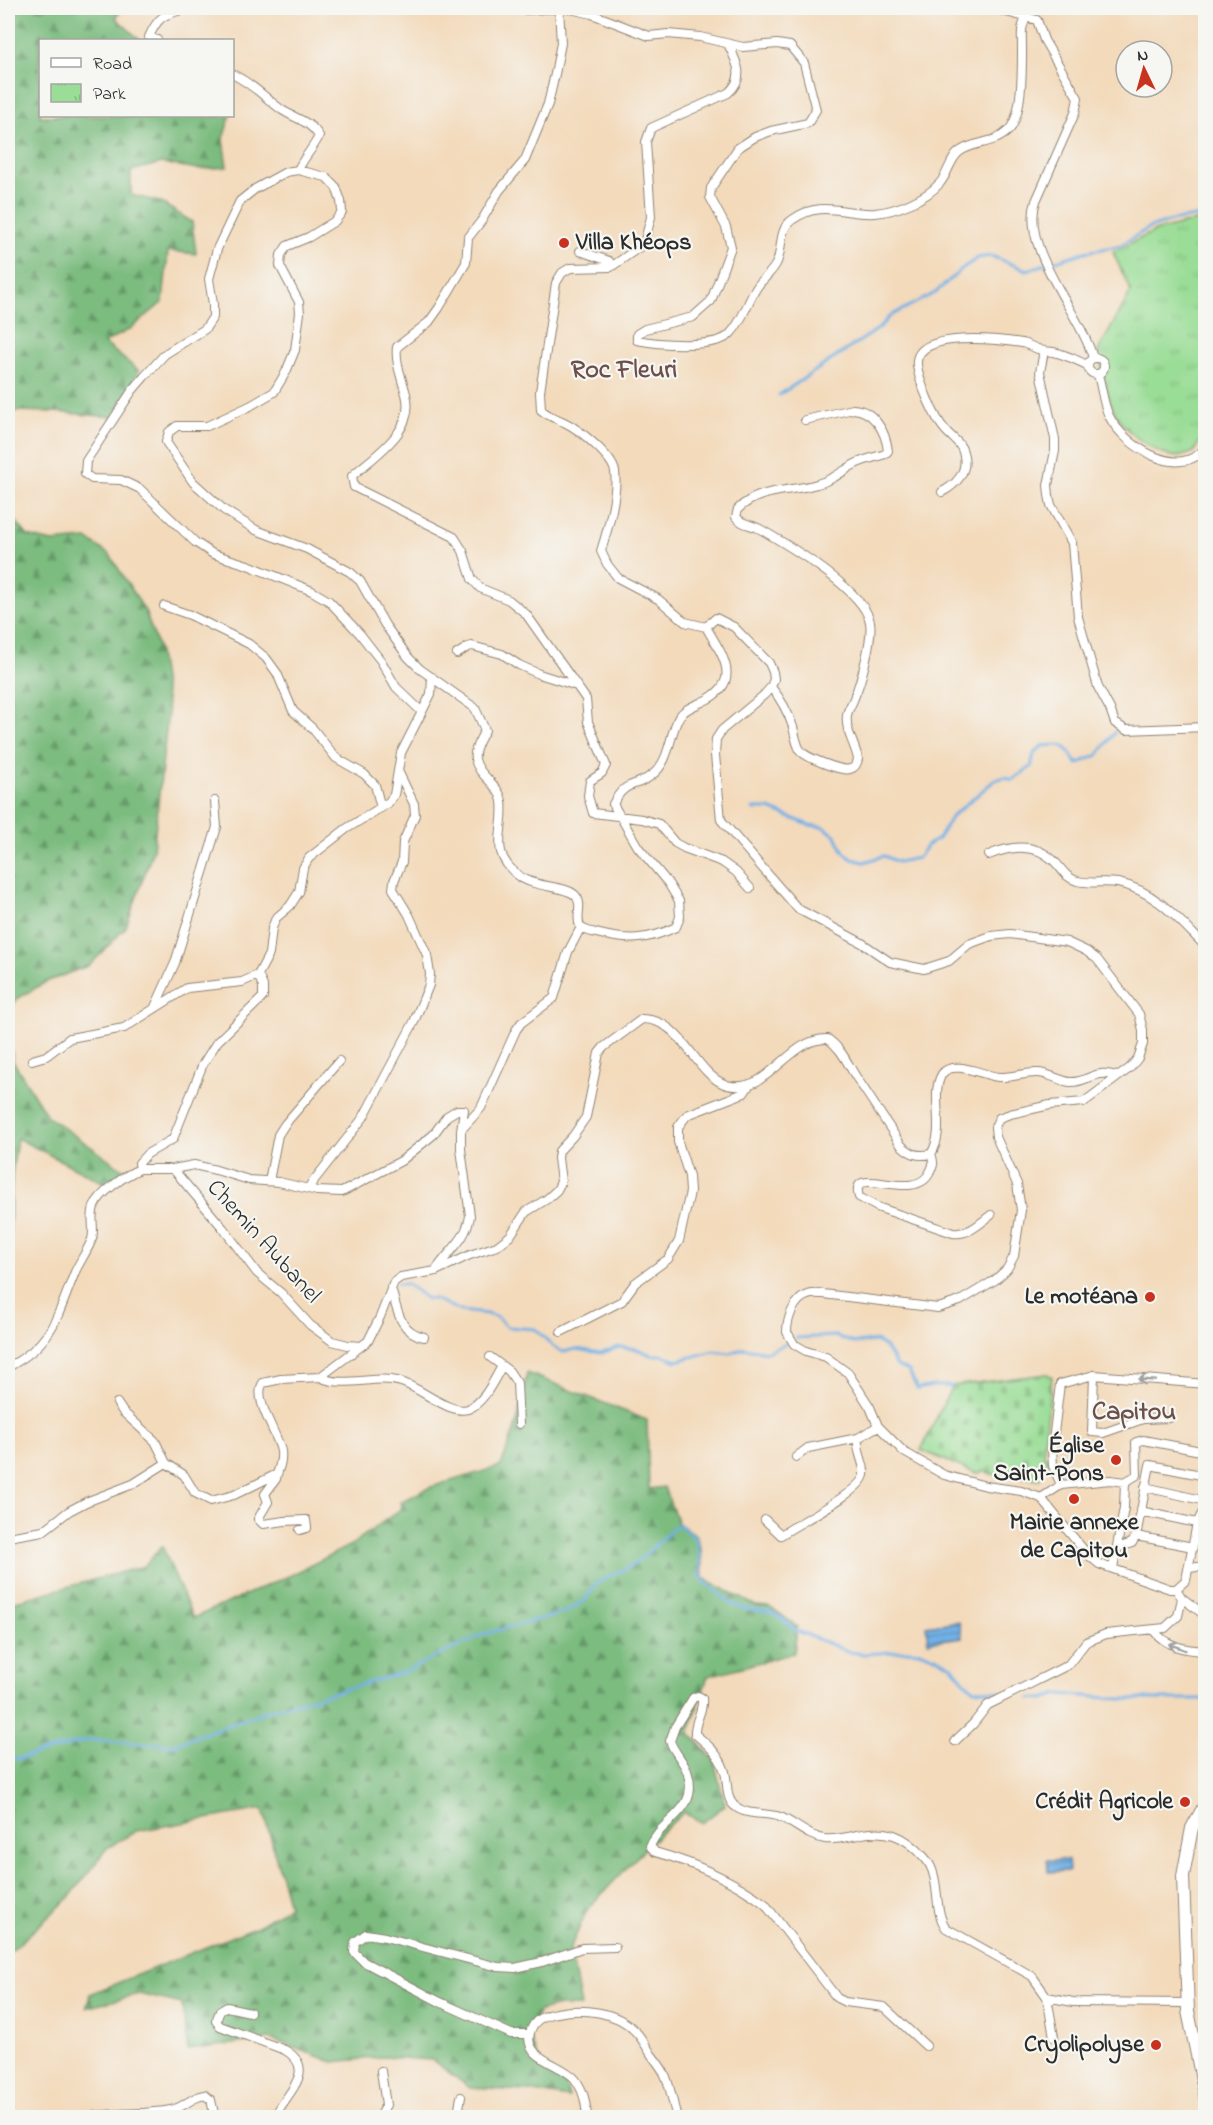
<svg xmlns="http://www.w3.org/2000/svg" width="1213" height="2125" font-family="'Indie Flower',sans-serif">
<style>
.forest{fill:url(#forest-firs);stroke:#537455;stroke-width:1.5}
.cemetery{fill:url(#cemetery-stones);stroke:#628460;stroke-width:1.5}
.park{fill:url(#park-tufts);stroke:#628460;stroke-width:1.5}
.water{fill:url(#water-rules);stroke:#4e6e88;stroke-width:1.5}
.lines{fill:none;stroke-linecap:round;stroke-linejoin:round}
.stream{stroke:#72b0e5;stroke-width:3}
.street-casing{stroke:#8f8273;stroke-width:10}
.secondary-casing{stroke:#8f8273;stroke-width:14}
.street{stroke:#fff;stroke-width:8}
.secondary{stroke:#fff;stroke-width:12}
.oneway{stroke:#a0a0a0}
.poi-dot{fill:#c8321e;stroke:#f6f6f2;stroke-width:2}
.labels{text-anchor:middle;dominant-baseline:central;stroke-width:4.5;stroke-linejoin:round;paint-order:stroke}
.poi-label{font-size:24px;font-weight:bold;fill:#2b2b2b;stroke:#f6f6f2;text-anchor:end}
.street-label{font-size:24px;fill:#2b2b2b;stroke:#f6f6f2}
.neighbourhood-label{font-size:26px;font-weight:bold;fill:#6c4e4b;stroke:#f6f6f2}
</style>
<defs>
<pattern id="forest-firs" width="22" height="20" patternUnits="userSpaceOnUse" patternTransform="scale(1.5)"><rect width="22" height="20" fill="#7bbc7f"/><path d="M5 1l3.5 6h-7zM16 11l3.5 6h-7z" fill="#659968"/></pattern>
<pattern id="cemetery-stones" width="16" height="16" patternUnits="userSpaceOnUse" patternTransform="scale(1.5)"><rect width="16" height="16" fill="#9add96"/><path d="M2 7V4a2 2 0 0 1 4 0v3zM10 15v-3a2 2 0 0 1 4 0v3z" fill="#85be81"/></pattern>
<pattern id="park-tufts" width="24" height="20" patternUnits="userSpaceOnUse" patternTransform="scale(1.5)"><rect width="24" height="20" fill="#9add96"/><path d="M3 7l-1-3M5 7V3M7 7l1-3M15 17l-1-3M17 17v-4M19 17l1-3" fill="none" stroke="#85be81"/></pattern>
<pattern id="water-rules" width="6" height="5" patternUnits="userSpaceOnUse" patternTransform="scale(1.5)"><rect width="6" height="5" fill="#72b0e5"/><path d="M0 2.5h6" fill="none" stroke="#5e8fba"/></pattern>
</defs>
<rect width="100%" height="100%" fill="#f6f6f2"/>
<filter id="ink" filterUnits="userSpaceOnUse"><feTurbulence type="fractalNoise" baseFrequency=".0167" numOctaves="2"/><feDisplacementMap in="SourceGraphic" scale="12" xChannelSelector="R" yChannelSelector="G"/><feConvolveMatrix kernelMatrix="1 2 1 2 8 2 1 2 1" color-interpolation-filters="sRGB"/></filter>
<filter id="wash" filterUnits="userSpaceOnUse"><feTurbulence type="fractalNoise" baseFrequency=".008" numOctaves="4" result="noise"/><feDisplacementMap in="SourceGraphic" scale="24" xChannelSelector="R" yChannelSelector="G"/><feGaussianBlur stdDeviation="1.35" result="paint"/><feColorMatrix in="noise" values="0 0 0 0 0 0 0 0 0 0 0 0 0 0 0 0 0 1.4 0 .05"/><feComposite in="paint" operator="in"/></filter>
<g filter="url(#wash)">
<rect width="100%" height="100%" fill="#f3dabb"/>
<path class="forest" d="M8,8H122L116,18L140,40H40V116H230L223,139L227,167L198,169L162,163L131,171V195L160,202L192,222L196,254L168,251L163,302L130,329L104,343L139,371L113,417L54,412L16,411L8,416Z
M8,512L28,536L52,542L87,539L110,555L145,611L158,647L168,712L153,850L126,927L90,965L46,982L18,998L8,1013Z
M8,1017L13,1061L47,1116L124,1170L108,1185L17,1138L12,1175L9,1258Z
M527,1373L647,1420L649,1489L664,1487L678,1523L696,1535L701,1550L703,1578L756,1606L769,1607L782,1615L797,1627L794,1653L708,1676L689,1732L714,1760L725,1805L702,1823L684,1812L650,1843L587,1910L570,1949L581,2006H559L539,2011L529,2034L539,2061L565,2081L569,2098L528,2091L470,2088L432,2060L383,2057L333,2062L270,2039L188,2050L182,2004L139,1994L86,2008L90,1994L258,1926L289,1906L263,1809L136,1831L107,1848L69,1898L11,1951L8,1948V1603L144,1566L162,1546L193,1618L291,1575L351,1545L402,1508L400,1502L431,1487L501,1466L517,1422Z"/>
<path class="cemetery" d="M1047,1374L1052,1377L1043,1454L1049,1460L1041,1467L1040,1479L988,1474V1472L981,1471L980,1473H975L921,1450L952,1386Z"/>
<path class="park" d="M1205,219V431L1194,452C1186,455 1179,458 1171,456C1149,450 1123,430 1114,410C1105,391 1102,370 1098,351L1131,292L1113,252L1155,231Z"/>
<path class="water" d="M959,1621L962,1637L928,1642L926,1626Z
M1047,1860H1068L1069,1871L1048,1872Z"/>
<g class="lines">
<path class="stream" d="M8,29L10,26L12,8
M779,395L878,329L890,316L935,293L964,267L978,258L991,256L1027,270L1085,252L1119,246L1149,228L1171,221L1206,215
M753,809H769L809,825L824,827L836,836L844,852L852,859L864,862L884,856L898,862L918,858L927,845L938,839L952,816L983,790L995,780L1005,777L1012,780L1031,767L1034,754L1042,746L1061,745L1067,749L1077,764L1098,755L1115,732
M398,1284H407L427,1299H434L461,1311L487,1314L496,1317L507,1327L535,1329L554,1347L563,1352L576,1349L601,1353L619,1347L637,1349L651,1355H662L677,1361L713,1351L730,1353L745,1348L767,1352L785,1344
M796,1338L836,1336L854,1343L876,1341L885,1347L897,1366L909,1371L917,1389L933,1386H952
M1031,1698L1043,1699L1060,1694L1120,1699H1206
M8,1759H17L89,1740L173,1745L266,1711L400,1674L484,1634L566,1612L584,1601L598,1582L636,1563L676,1526L680,1525L696,1539L700,1557V1575L704,1581L732,1604L745,1609L770,1612L780,1617L795,1630L850,1652L864,1654L908,1651L922,1652L938,1658L952,1666L966,1683L974,1689L1000,1692"/>
</g>
</g>
<g filter="url(#ink)">
<g class="lines">
<g class="street-casing">
<path id="street" d="M509,8L527,10L566,8L592,14L649,36L668,34L700,37L743,47L777,44L790,46L804,63L816,110L808,123L771,131L755,137L738,148L711,188L710,197L726,227L731,247L711,301L693,317L645,329L637,334V340C656,344 717,349 730,334C743,321 747,302 757,287C763,278 773,272 777,262C783,248 778,230 792,220C821,199 844,215 875,213C897,211 926,199 940,183C948,174 950,159 959,152C974,140 993,146 1009,130C1023,115 1022,66 1022,46C1022,34 1020,26 1028,16
M559,8L561,43L555,74L548,104L525,160L499,191L482,220L468,238L466,263L439,308L429,322L397,347C395,362 402,379 406,394C416,431 376,454 352,476L354,487L454,537L463,551L472,579L480,588L509,600L526,614L586,699L588,722L606,765L602,773L590,781L588,796L593,813L642,819L659,824L675,843L684,848L722,862L736,872L750,888
M991,8L1037,20L1044,40L1078,98L1075,113L1036,201C1020,249 1080,312 1093,358
M157,40L149,37C159,14 165,15 188,8
M232,74C252,83 265,98 282,110C296,119 310,121 319,136C313,149 303,158 298,170
M580,251L609,261L611,267
M1044,351L1040,372L1055,439V451L1048,485L1049,495L1051,505L1072,543L1078,617L1098,687L1110,709L1115,723L1126,730L1206,727
M1088 366a8 8 0 1 1 16 0a8 8 0 1 1-16 0Z
M1098,375C1102,388 1103,404 1109,416C1124,446 1180,482 1206,447
M942,492C957,484 969,471 963,452C961,443 952,438 946,431C934,418 919,382 917,365C913,329 1002,340 1022,343C1030,345 1036,349 1044,351C1047,352 1050,351 1053,352C1065,354 1076,360 1087,365
M164,606L190,615L249,644L266,658L277,673L293,711L313,729L336,758L364,774L375,785L381,808
M706,627L685,622L658,599L618,578L607,564L601,551C608,529 618,495 615,472C613,457 580,430 566,423C556,418 551,418 541,410L540,392L556,283L562,273L570,268L611,267L644,244L651,217L646,142L651,128L728,93C746,78 737,62 728,44
M457,654L468,647L472,646L502,654L519,665L539,674L577,686
M771,687C781,699 788,712 793,727C795,735 796,743 800,750C804,757 842,772 850,769C855,768 857,764 858,759C855,743 845,732 847,715C848,709 852,704 854,698C861,682 873,638 870,622C864,590 788,545 760,529C751,524 742,525 736,517L738,509C759,488 791,492 817,484C830,481 839,474 850,467C860,460 874,458 885,454L888,451C886,432 874,410 853,409L805,420
M422,712L396,687L381,661L360,634L329,601L312,591L248,565L213,554L195,542L140,489L121,480L92,479L85,474L86,461L132,391L144,377L165,354L205,329L213,317V304L209,279L217,249L240,201L255,189L286,172L298,170L326,177L336,187L341,201L342,212L335,221L309,237L287,246L281,255L280,266L299,302L300,313L295,350L286,372L274,392L250,406L207,426H177L169,432L166,442L193,482L224,510L256,530L307,549L350,572L360,581L385,625L408,657L420,669L475,708L485,730C481,738 473,750 475,759C478,776 499,784 502,801C506,832 487,852 519,876C534,888 564,885 575,895C584,904 575,916 580,926C584,931 591,932 596,933C627,941 647,941 676,927L680,917L679,901L668,883L638,847L613,804C626,779 634,789 652,775C670,762 669,735 679,717C684,709 694,706 702,702C744,683 723,656 706,627L716,618L734,627L769,663L773,672L774,679L771,687L764,695L722,730L716,739L715,755L721,820L798,909L862,943L890,962L924,969L949,961L969,944L991,936L1010,934L1067,942L1086,951L1097,959L1139,1014L1143,1030V1044L1138,1058L1130,1068L1084,1102L1050,1105L1010,1114L999,1118L995,1127L996,1137L1017,1184L1021,1210L1014,1256L1007,1269L995,1280L960,1301L938,1308L823,1294C819,1294 812,1293 808,1295C794,1299 787,1319 787,1332L794,1344L806,1351L826,1357L848,1373L870,1407L878,1426L904,1452L944,1475L986,1486L1021,1491L1041,1498L1087,1554L1099,1564L1170,1589H1176L1186,1580L1197,1523L1206,1506
M989,855C1010,846 1034,843 1053,860C1062,868 1064,877 1077,881C1090,884 1104,881 1118,883C1156,891 1179,920 1206,947
M155,1007L175,963L217,827L215,801
M32,1060L46,1056L70,1038L124,1028L187,988L242,982L258,975L269,954L272,928L276,918L290,906L299,892L303,868L309,858L346,829L388,803L394,795L401,753L431,694L432,677
M931,1154C934,1162 934,1165 930,1172C915,1205 848,1161 859,1197L877,1207L953,1233C969,1235 979,1224 991,1215
M140,1169H173L194,1165L216,1170L249,1180L279,1182L317,1191L342,1192L401,1161L433,1135L447,1116L457,1110H464L461,1130
M173,1169L223,1228L257,1273L281,1293L310,1325L332,1341L348,1345L361,1346
M269,1181L278,1135L285,1124L339,1061
M308,1188L363,1118L414,1022L429,985L430,974L427,955L409,915L393,889L394,881L402,862L403,842L415,815L414,804L399,773
M436,1270C449,1250 466,1241 470,1216L461,1149V1130L481,1108L516,1030L521,1023L554,998L568,952L581,927
M391,1288C397,1309 399,1332 424,1337
M561,1332L622,1301L635,1283L668,1259L679,1241L690,1192L689,1176L678,1142V1127L687,1115L744,1093L750,1084
M490,1357L509,1371L517,1383L519,1424
M8,1367C54,1343 57,1316 75,1272C80,1261 88,1250 92,1239C95,1229 90,1217 94,1207C99,1193 127,1174 140,1169L139,1163L147,1154L173,1139L203,1064L217,1042L263,997V986L258,975
M1094,1375L1092,1432L1103,1433L1143,1419L1169,1418
M320,1377C344,1389 375,1374 401,1382C421,1388 450,1415 468,1409C484,1403 494,1380 502,1366
M117,1403L123,1412L155,1441L166,1463
M796,1457L808,1448L858,1438
M166,1463L184,1475L195,1493L211,1501L234,1495L277,1474C280,1466 282,1460 281,1451C278,1434 252,1399 263,1383L281,1379L320,1377L368,1341L380,1317L394,1282L401,1277L436,1271L470,1255L497,1246L510,1236L526,1212L547,1199L557,1190L561,1182L558,1158L559,1151L573,1136L586,1117L599,1053L604,1047L642,1019C684,1019 694,1075 727,1085C769,1096 788,1037 828,1039C842,1049 847,1063 856,1077C871,1099 886,1122 901,1145C911,1154 917,1157 931,1154C947,1129 929,1095 942,1074C952,1059 983,1075 998,1077C1012,1078 1025,1072 1039,1073C1050,1074 1060,1081 1070,1082C1081,1083 1091,1075 1101,1074C1107,1073 1114,1076 1119,1076
M277,1474L276,1479L265,1494L268,1502L258,1519L263,1524L285,1521L306,1520L307,1528L300,1530
M1061,1485L1053,1466L1052,1449L1060,1384L1094,1375L1206,1384
M1145,1487L1206,1501
M1041,1498L1061,1485L1110,1480L1125,1482L1137,1475L1136,1442L1143,1440L1206,1452
M1140,1511L1197,1523
M765,1520L781,1535C798,1523 861,1492 864,1475C866,1465 856,1453 858,1438L878,1426
M1136,1536L1193,1547
M8,1537L43,1531L69,1511L86,1502L133,1484L166,1463
M1117,1548L1132,1543L1136,1536L1150,1465L1206,1476
M1113,1568L1124,1508L1125,1482
M1189,1568L1206,1566
M1182,1598L1206,1616
M1154,1631C1167,1647 1185,1650 1206,1651
M955,1741L973,1724L988,1705L1068,1665L1086,1642L1106,1634L1165,1628L1178,1616L1182,1598L1176,1589
M1047,1997L1054,2037
M250,2012L227,2007L220,2011L216,2021L220,2026L285,2050C319,2070 285,2094 274,2118
M529,2034H511L440,2002L364,1962L354,1952L355,1942L366,1934L385,1937L498,1967L515,1968L542,1962L582,1948L615,1947
M926,2046L884,2007L845,2002L837,1998L765,1904C733,1880 694,1863 655,1852L650,1846C661,1818 699,1812 688,1774C685,1762 674,1753 670,1741L675,1727L693,1698L698,1696L702,1698C704,1711 694,1721 695,1734C707,1744 719,1754 724,1769C729,1781 724,1799 736,1807C748,1816 766,1812 780,1817C795,1823 808,1837 825,1839C836,1840 847,1837 857,1835C887,1828 905,1835 925,1858C942,1877 932,1908 946,1928L1032,1976L1047,1997L1073,2002L1187,2003
M64,2118L105,2115
M102,2118L106,2115C127,2113 150,2114 171,2110C186,2107 190,2097 205,2095L211,2100L215,2118
M378,2118L386,2105L381,2071
M457,2118L461,2097
M587,2118C586,2103 584,2091 575,2079C563,2064 523,2059 530,2033C533,2019 545,2015 557,2013C582,2008 617,2011 635,2031C642,2038 646,2046 651,2054C656,2061 663,2069 666,2077C671,2090 673,2104 677,2118"/>
</g>
<g class="secondary-casing">
<path id="secondary" d="M1206,1803L1192,1828L1183,1876L1188,2011L1206,2099"/>
</g>
<use href="#street" class="street"/>
<use href="#secondary" class="secondary"/>
</g>
<defs><path id="oneway-shaft" d="M-6 0H5M1.5-3L5.5 0L1.5 3" fill="none" stroke-width="1.6" stroke-linecap="round" stroke-linejoin="round" transform="scale(1.5)"/></defs>
<g class="oneway">
<use href="#oneway-shaft" transform="translate(1147 1380) rotate(-176)"/>
<use href="#oneway-shaft" transform="translate(1177 1647) rotate(-159)"/>
</g>
</g>
<g class="poi-dot">
<circle cx="564" cy="243" r="6"/>
<circle cx="1150" cy="1297" r="6"/>
<circle cx="1116" cy="1460" r="6"/>
<circle cx="1074" cy="1499" r="6"/>
<circle cx="1185" cy="1802" r="6"/>
<circle cx="1156" cy="2045" r="6"/>
</g>
<g class="labels">
<g class="poi-label">
<text x="576" y="243" text-anchor="start">Villa Khéops</text>
<text x="1138" y="1297">Le motéana</text>
<text x="1104" y="1446">Église<tspan x="1104" dy="28">Saint-Pons</tspan></text>
<text x="1074" y="1523" text-anchor="middle">Mairie annexe<tspan x="1074" dy="28">de Capitou</tspan></text>
<text x="1173" y="1802">Crédit Agricole</text>
<text x="1144" y="2045">Cryolipolyse</text>
</g>
<g class="street-label">
<text transform="translate(263 1242) rotate(48)">Chemin Aubanel</text>
</g>
<g class="neighbourhood-label">
<text x="624" y="371">Roc Fleuri</text>
<text x="1134" y="1413">Capitou</text>
</g>
</g>
<rect width="1213" height="2125" fill="none" stroke="#f6f6f2" stroke-width="30"/>
<rect x="39" y="39" width="195" height="78" fill="#f6f6f2" stroke="#a5a5a2" stroke-width="1.5"/>
<rect x="51" y="58" width="30" height="9" fill="#ffffff" stroke="#a5a5a2" stroke-width="1.5"/>
<text x="93" y="69" font-size="18" fill="#2b2b2b">Road</text>
<rect x="51" y="84" width="30" height="18" fill="url(#park-tufts)" stroke="#a5a5a2" stroke-width="1.5"/>
<text x="93" y="99" font-size="18" fill="#2b2b2b">Park</text>
<g transform="translate(1144 69) rotate(355)"><circle r="28" fill="#f6f6f2" stroke="#a5a5a2" stroke-width="1.5"/>
<path d="M0-4.5L10 22L0 15L-10 22Z" fill="#c8321e"/>
<text y="-9" font-size="16" font-weight="bold" text-anchor="middle" fill="#2b2b2b">N</text>
</g>
</svg>
